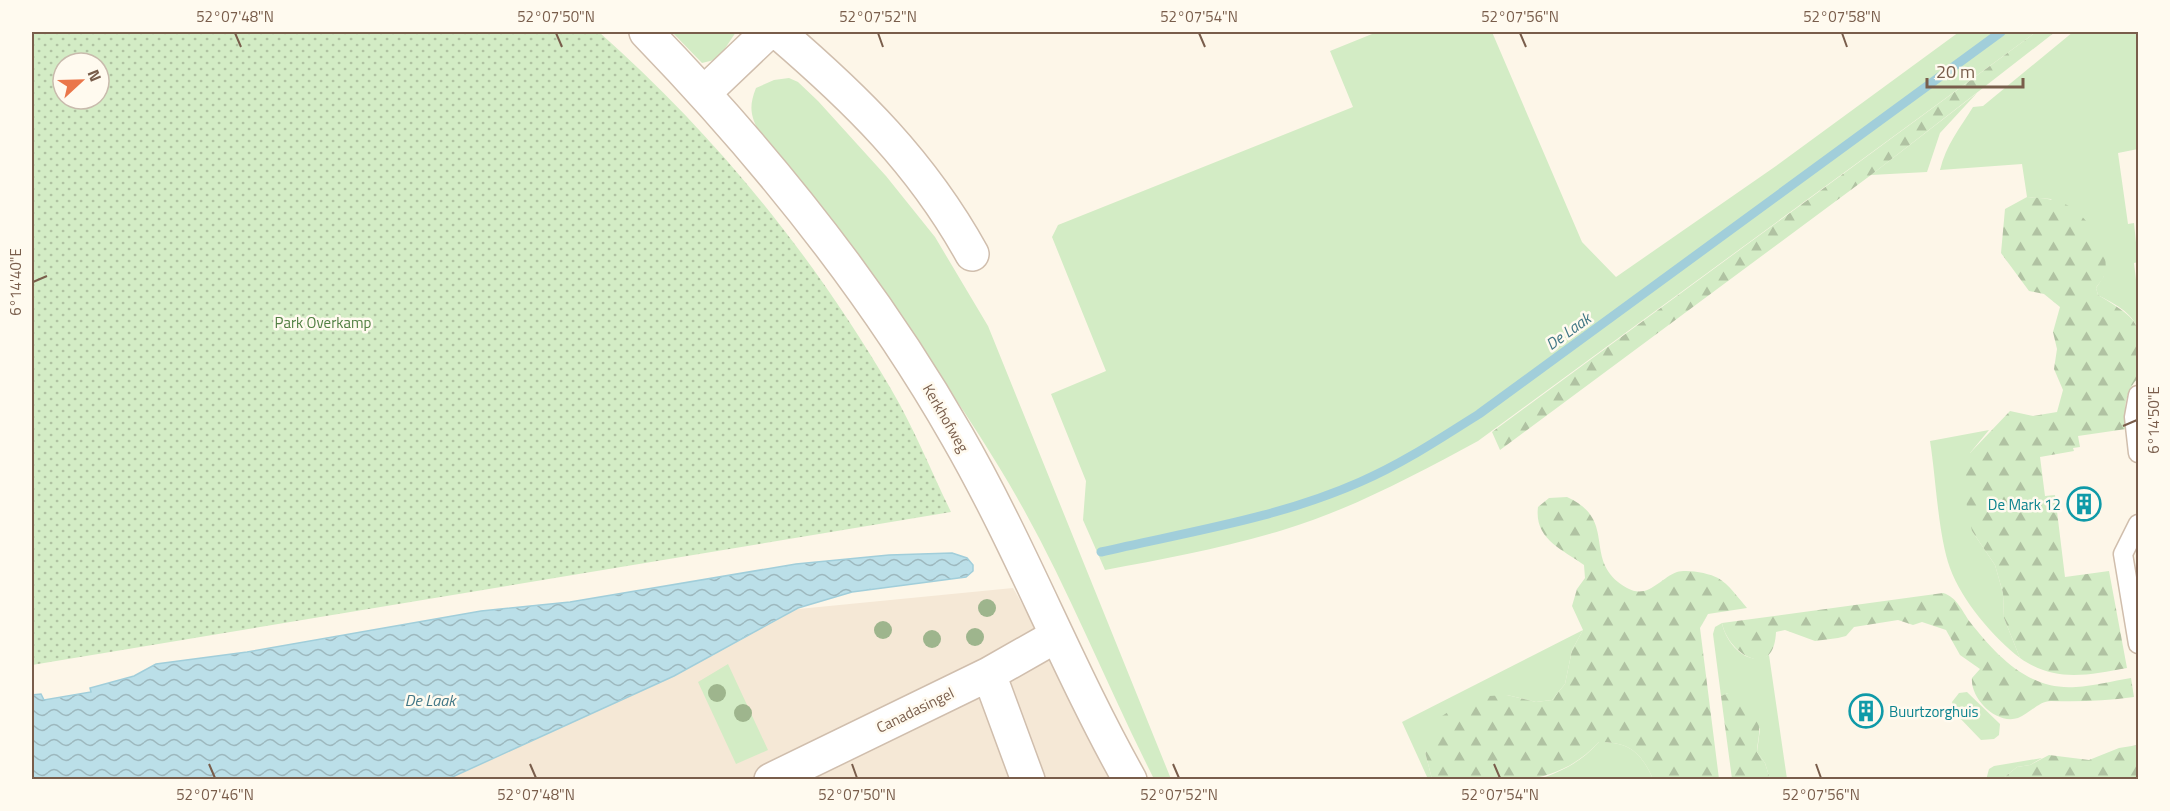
<svg xmlns="http://www.w3.org/2000/svg" width="2170" height="811" font-family="'Titillium Web',sans-serif">
<style>
.residential{fill:#f5e8d6}
.green{fill:#d3ecc5}
.forest{fill:url(#forest-firs)}
.park{fill:url(#park-dots);fill-rule:evenodd}
.water{fill:url(#water-waves);stroke:#a1ceda;stroke-width:1.5}
.lines{fill:none;stroke-linecap:round;stroke-linejoin:round}
.stream{stroke:#a1ceda;stroke-width:9}
.service-casing{stroke:#d0bead;stroke-width:21}
.minor-casing{stroke:#d0bead;stroke-width:36}
.tertiary-casing{stroke:#d0bead;stroke-width:36}
.service{stroke:#fff;stroke-width:18}
.minor{stroke:#fff;stroke-width:33}
.tertiary{stroke:#fff;stroke-width:33}
.tree{fill:#9eb58d}
.ticks{fill:none;stroke:#795d4b;stroke-width:2}
.labels{text-anchor:middle;dominant-baseline:central;stroke-width:5;stroke-linejoin:round;paint-order:stroke}
.park-label{font-size:15px;fill:#517f42;stroke:#fffaef}
.street-label{font-size:15px;fill:#795d4b;stroke:#fffaef}
.culture-label{font-size:15px;fill:#0d838f;stroke:#fffaef;text-anchor:end}
.water-label{font-size:16px;font-style:italic;fill:#407685;stroke:#fffaef}
.neatline{fill:none;stroke:#795d4b;stroke-width:2}
.ticks-label{font-size:15px;text-anchor:middle;fill:#795d4b}
</style>
<defs>
<pattern id="forest-firs" width="22" height="20" patternUnits="userSpaceOnUse" patternTransform="scale(1.5)"><rect width="22" height="20" fill="#d3ecc5"/><path d="M5 1l3.5 6h-7zM16 11l3.5 6h-7z" fill="#b0c2a2"/></pattern>
<pattern id="park-dots" width="8" height="8" patternUnits="userSpaceOnUse" patternTransform="scale(1.5)"><rect width="8" height="8" fill="#d3ecc5"/><path d="M2 2h.1M6 6h.1" fill="none" stroke="#b0c2a2" stroke-width="1.8" stroke-linecap="round"/></pattern>
<pattern id="water-waves" width="16" height="10" patternUnits="userSpaceOnUse" patternTransform="scale(1.5)"><rect width="16" height="10" fill="#bbdfe8"/><path d="M0 5q4-4 8 0t8 0" fill="none" stroke="#9db8be"/></pattern>
</defs>
<rect width="100%" height="100%" fill="#fdf6e8"/>
<path class="residential" d="M1013,588L1123,779L442,780L778,611Z"/>
<path class="green" d="M672,32H736L718,59L702,63Z
M1377,32H1492L1582,242L1616,277L1776,166L1959,32H2036L1478,441C1415,475 1352,509 1283,530C1224,548 1164,559 1105,570L1083,520L1086,481L1051,394L1106,371L1052,237L1058,225L1353,107L1330,51Z
M2073,32H2138V149L2118,153L2128,224L2134,223L2138,262L2134,263L2138,296V329C2131,311 2114,304 2098,295L2096,288L2104,276L2051,199L2027,197L2022,164L1940,170C1946,145 1960,128 1973,107L1983,106Z
M789,78L798,82L818,101L886,176L935,237L988,326L1171,779H1154C1102,676 1060,566 999,467C929,351 842,244 761,136C751,117 748,108 756,88L774,80Z
M1977,93L1940,133L1927,172L1871,175Z
M1989,430L1970,453L1972,531L1995,565L2003,593L2004,618L2020,658C1993,637 1962,601 1950,568C1938,535 1936,478 1930,441Z
M1722,623C1726,644 1748,668 1769,655L1787,779H1770L1765,763L1757,752L1760,729L1728,693L1721,696L1713,634L1715,627Z
M1583,630L1572,650L1565,684L1552,700L1536,702L1507,695L1425,752L1432,779H1428L1402,722Z
M728,664L768,750L736,764L698,682Z
M1967,692L2000,724L1999,735L1994,739L1981,740L1956,714L1952,702L1959,693Z
M1599,742C1629,742 1641,752 1653,779L1537,780C1563,771 1581,762 1599,742Z
M2042,758L2030,765L2017,767L2002,779L1986,780L1989,769L1994,766Z"/>
<path class="forest" d="M2036,32H2055L1871,175L1500,450L1492,432Z
M2027,197C2042,198 2059,199 2072,208C2090,220 2112,253 2104,276C2103,280 2098,284 2096,288L2098,295C2147,324 2139,324 2138,378C2124,393 2124,409 2126,429L2078,436L2080,447L2073,448L2074,451L2040,457L2045,496L2055,495L2065,577L2109,571L2127,668C2088,675 2055,683 2020,658L2004,618L2003,593L1995,565L1972,531L1963,487L1970,453L2010,411L2033,416L2057,412L2063,390L2054,369L2057,349L2053,332L2060,307L2044,294L2029,291L2001,253L2005,209Z
M1567,497C1620,521 1580,561 1627,588C1648,600 1660,578 1677,572C1687,569 1709,573 1718,578C1729,584 1739,599 1747,608L1708,614L1700,628L1719,779H1653C1641,752 1629,742 1599,742C1551,793 1496,780 1432,779L1425,752L1442,716L1471,697L1507,695L1536,702L1552,700L1565,684L1572,650L1583,630L1572,606L1577,589L1585,578L1584,565C1562,549 1534,539 1538,507L1549,498Z
M1943,593C1957,597 1962,611 1970,622C1996,655 2029,691 2076,687C2094,686 2112,681 2131,678L2134,697C2105,701 2079,702 2051,701C2039,701 2029,714 2018,718C1996,725 1970,698 1972,678L1980,669L1960,655L1946,630L1922,622L1913,625L1898,620L1854,627L1846,636L1838,638L1815,641L1785,630L1776,632C1774,682 1728,654 1722,623Z
M1728,693C1745,693 1758,711 1759,727C1760,735 1757,744 1757,752L1765,763L1770,779H1732L1721,696Z
M2138,745V779H2002L2017,767L2030,765L2049,755L2089,760L2119,748Z"/>
<path class="park" d="M32,32H599C715,135 813,255 891,389C914,428 931,471 951,512L32,665ZM63,63H99V99H63Z"/>
<path class="water" d="M952,553L967,558L973,565V571L966,577L852,592L798,608L674,676L448,779H32V695L41,694L44,700L91,692L90,688L134,676L156,664L247,652L481,611L570,602L796,564L889,555Z"/>
<g class="lines">
<path class="stream" d="M1101,552C1187,532 1279,518 1360,482C1402,464 1441,438 1479,414L2001,32"/>
<g class="service-casing">
<path id="service" d="M2138,395L2134,417L2138,453
M2138,524L2123,554L2138,644"/>
</g>
<g class="minor-casing">
<path id="minor" d="M778,32C856,99 921,162 972,254
M705,92L768,32
M989,674L1028,780
M771,780L989,674L1056,636"/>
</g>
<g class="tertiary-casing">
<path id="tertiary" d="M646,32C765,155 872,287 957,436C1021,547 1067,668 1130,780"/>
</g>
<use href="#service" class="service"/>
<use href="#minor" class="minor"/>
<use href="#tertiary" class="tertiary"/>
</g>
<g class="tree">
<circle cx="987" cy="608" r="9"/>
<circle cx="883" cy="630" r="9"/>
<circle cx="975" cy="637" r="9"/>
<circle cx="932" cy="639" r="9"/>
<circle cx="717" cy="693" r="9"/>
<circle cx="743" cy="713" r="9"/>
</g>
<path class="ticks" d="M235,33L241,47M556,33L562,47M878,33L883,47M1199,33L1205,47M1520,33L1526,47M1842,33L1847,47M33,282L47,276M2123,426L2137,420M209,764L215,778M530,764L536,778M852,764L857,778M1173,764L1179,778M1494,764L1500,778M1816,764L1821,778"/>
<defs>
<g id="building-ring" transform="scale(1.725)"><circle r="9.5" fill="#fffaef" stroke="#0f9aa8" stroke-width="1.5"/><path d="M-4-6H4V6H1V3H-1V6H-4ZM-2.5-4.3h1.7v1.8h-1.7ZM.8-4.3h1.7v1.8H.8ZM-2.5-1h1.7V.8h-1.7ZM.8-1h1.7V.8H.8Z" fill="#0f9aa8"/></g>
</defs>
<g fill-rule="evenodd">
<use href="#building-ring" x="2084" y="504"/>
<use href="#building-ring" x="1866" y="711"/>
</g>
<g class="labels">
<g class="park-label">
<text x="323" y="322">Park Overkamp</text>
</g>
<g class="street-label">
<text transform="translate(946 418) rotate(60)">Kerkhofweg</text>
<text transform="translate(915 710) rotate(-26)">Canadasingel</text>
</g>
<g class="culture-label">
<text x="2061" y="504">De Mark 12</text>
<text x="1889" y="711" text-anchor="start">Buurtzorghuis</text>
</g>
<g class="water-label">
<text transform="translate(1568 331) rotate(-36)">De Laak</text>
<text x="430" y="700">De Laak</text>
</g>
</g>
<rect width="2170" height="811" fill="none" stroke="#fffaef" stroke-width="66"/>
<g transform="translate(81 81) rotate(68)"><circle r="28" fill="#fffaef" stroke="#c9bbad" stroke-width="1.5"/>
<path d="M0-4.5L10 22L0 15L-10 22Z" fill="#ea764a"/>
<text y="-9" font-size="16" font-weight="bold" text-anchor="middle" fill="#795d4b">N</text>
</g>
<path d="M1927 78v9h96v-9" fill="none" stroke="#795d4b" stroke-width="3"/>
<text x="1936" y="78" font-size="18" fill="#795d4b" stroke="#fffaef" stroke-width="4.5" paint-order="stroke">20 m</text>
<rect x="33" y="33" width="2104" height="745" class="neatline"/>
<g class="ticks-label">
<text x="235" y="22">52°07'48"N</text>
<text x="556" y="22">52°07'50"N</text>
<text x="878" y="22">52°07'52"N</text>
<text x="1199" y="22">52°07'54"N</text>
<text x="1520" y="22">52°07'56"N</text>
<text x="1842" y="22">52°07'58"N</text>
<text transform="translate(16 282) rotate(-90)" y="5">6°14'40"E</text>
<text transform="translate(2154 420) rotate(-90)" y="5">6°14'50"E</text>
<text x="215" y="800">52°07'46"N</text>
<text x="536" y="800">52°07'48"N</text>
<text x="857" y="800">52°07'50"N</text>
<text x="1179" y="800">52°07'52"N</text>
<text x="1500" y="800">52°07'54"N</text>
<text x="1821" y="800">52°07'56"N</text>
</g>
</svg>
